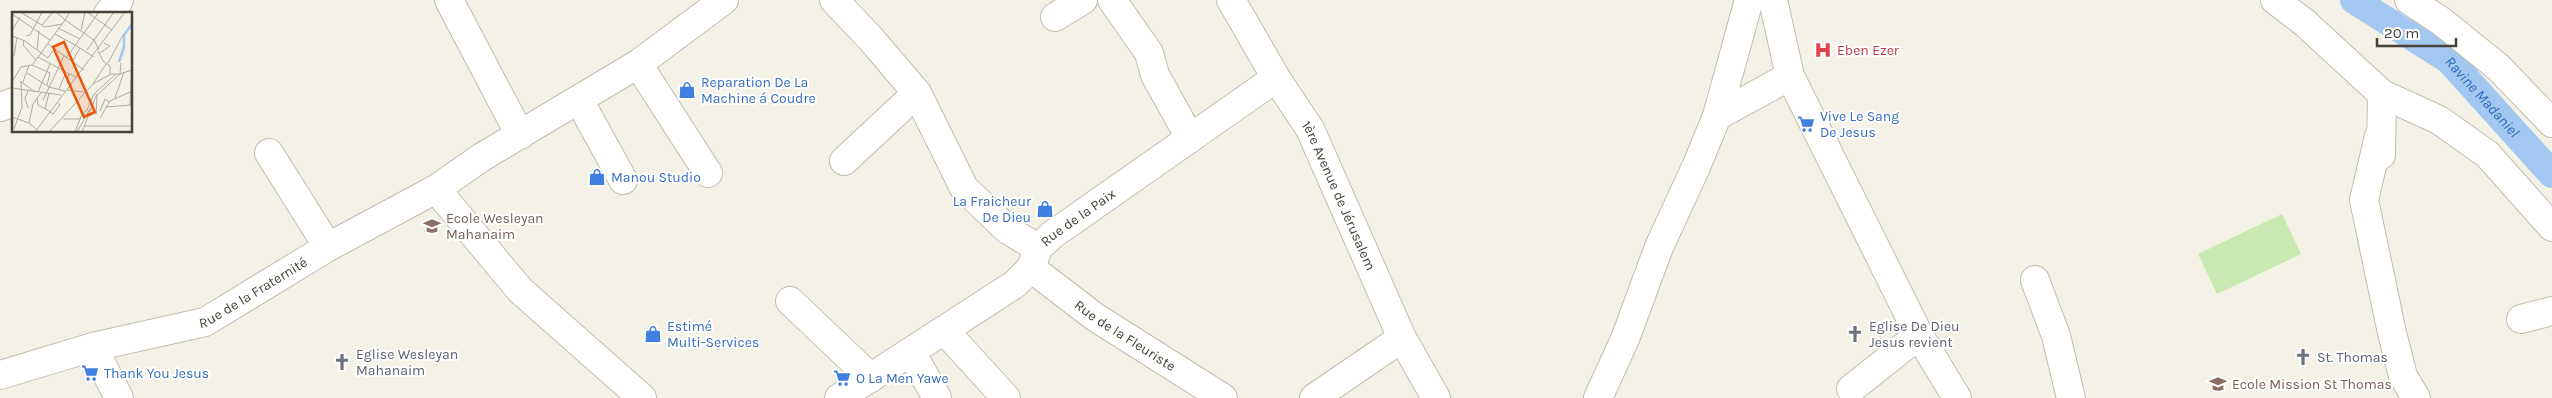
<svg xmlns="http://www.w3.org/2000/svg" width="2552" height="398" font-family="Karla,sans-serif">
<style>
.park{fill:#c8e9af}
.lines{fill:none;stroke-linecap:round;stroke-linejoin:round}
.canal{stroke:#a2c8f2;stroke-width:28}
.minor-casing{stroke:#c2bdac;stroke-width:30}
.minor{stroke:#fff;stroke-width:28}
.labels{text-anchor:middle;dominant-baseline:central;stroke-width:4;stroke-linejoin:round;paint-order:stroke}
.health-label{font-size:14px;fill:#be3a42;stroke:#fff;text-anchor:start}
.shop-label{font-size:14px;fill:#366cbe;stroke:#fff;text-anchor:start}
.street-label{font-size:14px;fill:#474236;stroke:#fff}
.education-label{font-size:14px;fill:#785e54;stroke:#fff;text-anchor:start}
.worship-label{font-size:14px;fill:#5b616d;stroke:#fff;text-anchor:start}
.water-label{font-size:15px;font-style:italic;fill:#2d6cb5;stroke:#fff}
.inset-river{fill:none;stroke:#a2c8f2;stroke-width:2.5}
.inset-road{fill:none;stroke:#afaba0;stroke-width:1}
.view{fill:#e8590c;fill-opacity:0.15;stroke:#e8590c;stroke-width:2.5}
.inset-edge{fill:none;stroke:#474236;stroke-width:2.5}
</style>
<rect width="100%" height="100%" fill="#f4f1e7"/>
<path class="park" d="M2282,214L2301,254L2217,294L2198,254Z"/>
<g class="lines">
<path class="canal" id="s1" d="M2354,0L2449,60L2552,174"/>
<g class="minor-casing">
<g id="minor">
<path d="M449,0L520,135"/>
<path d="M834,0L871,39L917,93L964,188L1008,230L1038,248"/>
<path d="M1112,0L1149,53L1155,75L1190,138"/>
<path id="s2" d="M1231,0L1276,78L1310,129L1402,338L1436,398"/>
<path d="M1773,0L1790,76L1919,335L1957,398"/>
<path d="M2275,0L2305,23L2382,94L2381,155"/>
<path d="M2409,0L2441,21L2498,67L2552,123"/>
<path d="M108,14L119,0"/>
<path d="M1055,17L1083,0"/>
<path d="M638,64L708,173"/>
<path d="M2382,94L2439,120L2487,154L2552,227"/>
<path d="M579,100L623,180"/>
<path d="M0,107L14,102"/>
<path d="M1717,116L1749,0"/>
<path d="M2379,136L2364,200L2392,333L2403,376L2416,398"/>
<path d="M269,153L328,247"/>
<path d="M844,161L917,93"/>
<path d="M436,189L520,290L642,398"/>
<path id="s3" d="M1031,268L1095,317L1223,398"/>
<path d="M2035,280L2056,336L2071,398"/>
<path d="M790,301L871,378"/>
<path d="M2521,319L2552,311"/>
<path d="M945,331L1006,398"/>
<path d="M93,347L119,398"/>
<path d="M911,352L937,398"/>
<path id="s4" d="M0,375L93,347L205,322L328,247L436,189L482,157L638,64L724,0"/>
<path d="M1851,389L1919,335"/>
<path id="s5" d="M839,398L1015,284L1031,268L1038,248L1052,235L1276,78"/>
<path d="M1314,398L1402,338"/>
<path d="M1598,398L1625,339L1659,247L1696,167L1717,116L1790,76"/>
</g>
</g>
<use href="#minor" class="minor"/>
</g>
<defs>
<g id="hospital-bare" transform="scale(1.35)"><path d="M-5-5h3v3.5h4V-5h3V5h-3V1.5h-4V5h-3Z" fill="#e0444e" stroke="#fff" stroke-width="2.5" paint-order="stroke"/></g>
<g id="shop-bare" transform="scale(1.35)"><path d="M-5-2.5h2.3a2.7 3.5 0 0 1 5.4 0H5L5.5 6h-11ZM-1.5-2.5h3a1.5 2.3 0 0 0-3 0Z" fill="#3f7fe0" stroke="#fff" stroke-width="2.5" paint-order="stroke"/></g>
<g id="supermarket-bare" transform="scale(1.35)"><path d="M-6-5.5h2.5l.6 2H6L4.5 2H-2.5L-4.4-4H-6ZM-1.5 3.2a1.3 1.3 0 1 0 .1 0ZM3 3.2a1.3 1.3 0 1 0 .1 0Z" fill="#3f7fe0" stroke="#fff" stroke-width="2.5" paint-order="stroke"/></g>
<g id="school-bare" transform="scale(1.35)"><path d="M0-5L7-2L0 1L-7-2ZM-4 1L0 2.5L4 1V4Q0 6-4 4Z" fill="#8d6e63" stroke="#fff" stroke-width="2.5" paint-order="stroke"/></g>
<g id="church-bare" transform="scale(1.35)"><path d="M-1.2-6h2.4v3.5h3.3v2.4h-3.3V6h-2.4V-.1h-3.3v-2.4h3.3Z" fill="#6b7280" stroke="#fff" stroke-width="2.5" paint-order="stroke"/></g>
</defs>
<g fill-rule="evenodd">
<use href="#hospital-bare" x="1823" y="50"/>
<use href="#shop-bare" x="687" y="90"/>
<use href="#supermarket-bare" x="1806" y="124"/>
<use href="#shop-bare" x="597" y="177"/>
<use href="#shop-bare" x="1045" y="209"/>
<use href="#school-bare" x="432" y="226"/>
<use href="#shop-bare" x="653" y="334"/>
<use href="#church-bare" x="1855" y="334"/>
<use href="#church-bare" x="2303" y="357"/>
<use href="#church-bare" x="342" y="362"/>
<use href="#supermarket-bare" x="90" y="373"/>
<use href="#supermarket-bare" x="842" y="378"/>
<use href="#school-bare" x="2218" y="384"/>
</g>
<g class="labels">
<g class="health-label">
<text x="1837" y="50">Eben Ezer</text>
</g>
<g class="shop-label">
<text x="701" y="82">Reparation De La<tspan x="701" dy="16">Machine á Coudre</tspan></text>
<text x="1820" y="116">Vive Le Sang<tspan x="1820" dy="16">De Jesus</tspan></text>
<text x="611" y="177">Manou Studio</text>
<text x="1031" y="201" text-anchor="end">La Fraicheur<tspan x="1031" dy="16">De Dieu</tspan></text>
<text x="667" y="326">Estimé<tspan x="667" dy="16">Multi-Services</tspan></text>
<text x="104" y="373">Thank You Jesus</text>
<text x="856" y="378">O La Men Yawe</text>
</g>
<g class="street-label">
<text stroke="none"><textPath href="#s2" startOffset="224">1ère Avenue de Jérusalem</textPath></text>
<text stroke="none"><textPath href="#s5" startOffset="304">Rue de la Paix</textPath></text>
<text stroke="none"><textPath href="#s4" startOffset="268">Rue de la Fraternité</textPath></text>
<text stroke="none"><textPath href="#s3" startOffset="116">Rue de la Fleuriste</textPath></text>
</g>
<g class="education-label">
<text x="446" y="218">Ecole Wesleyan<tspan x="446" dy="16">Mahanaim</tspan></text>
<text x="2232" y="384">Ecole Mission St Thomas</text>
</g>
<g class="worship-label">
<text x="1869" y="326">Eglise De Dieu<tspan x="1869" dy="16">Jesus revient</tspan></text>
<text x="356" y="354">Eglise Wesleyan<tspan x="356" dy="16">Mahanaim</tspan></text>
<text x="2317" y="357">St. Thomas</text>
</g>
<g class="water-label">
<text stroke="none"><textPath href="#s1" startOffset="162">Ravine Madaniel</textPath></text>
</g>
</g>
<g transform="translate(12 12)">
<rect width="120" height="120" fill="#f4f1e7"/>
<path class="inset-river" d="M107,50L112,35V23L120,12"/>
<path class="inset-road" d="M44,0L53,8L58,0M75,0L100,18M10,1L33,15L50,12M0,2L38,28M30,13L41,0M46,16L68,27M69,18L73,0M0,19L8,5M43,22L63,33M0,24L13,29L36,46L43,36M14,24L18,23L30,0M12,28L11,33L24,48M36,32L72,58M63,33L82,45M25,38L27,19M75,38L102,0M86,39L91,49L98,54V62M88,41L98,34L92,31M2,44L5,25M120,44L118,93L120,89M26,45L65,66M54,46L87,0M60,50L68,36M96,51L111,23M20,53L38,61L35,73M15,61L37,75L53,79M57,61L55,70L60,73M8,69L23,80M0,70L9,55L20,53L26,45L53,8L82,28L87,38M11,70L17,53M81,72L99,62H108L109,51M0,76L49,83M47,77L54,60M55,78L72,80M16,79L13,86L16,96M26,80L38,52M25,86L26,93L39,100M103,86L112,60M31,88L52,44M94,95L119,93M33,97L37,81M75,98L82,82L104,62M88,99L93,87L97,90M38,100L41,102L48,93L46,91M84,103L85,82M0,105L17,111L25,118M88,106L98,89L118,80M51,107H69M17,111L21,92L29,81M73,114H120M2,117L10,95L9,69M23,120L113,0M37,120L81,72L94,52M63,120L70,102L76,97M65,120L78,97M70,120L84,84L108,62L120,58"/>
<path class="view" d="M52,30L83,100L72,105L41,35Z"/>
<rect width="120" height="120" class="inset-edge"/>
</g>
<path d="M2377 38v8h79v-8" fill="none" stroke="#474236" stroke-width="2.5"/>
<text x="2384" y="38" font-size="15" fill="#474236" stroke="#ffffff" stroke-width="4" paint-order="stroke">20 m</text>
</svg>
